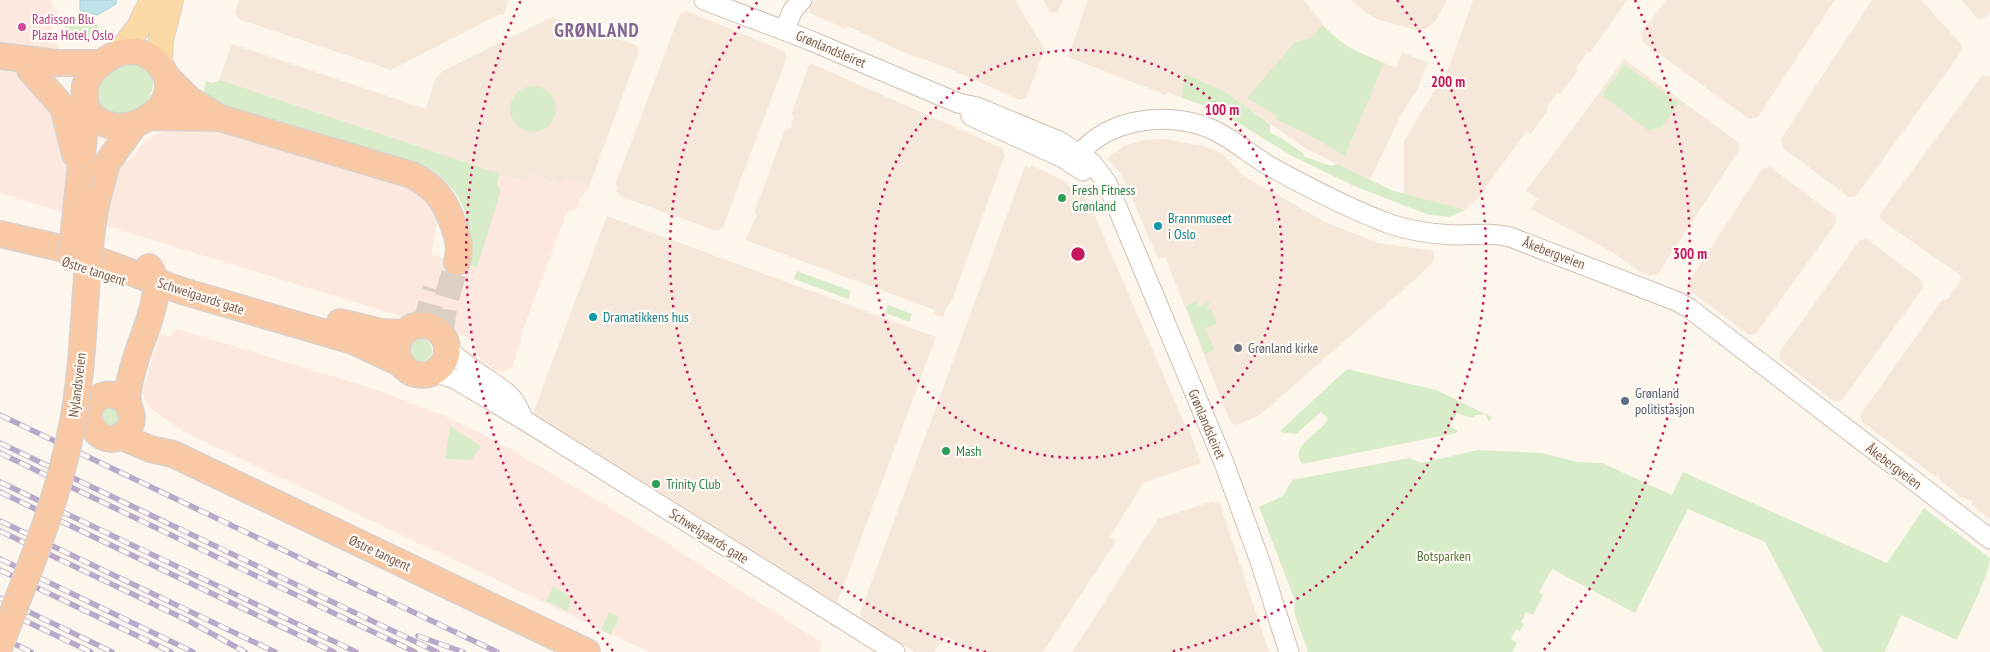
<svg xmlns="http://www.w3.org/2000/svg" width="1990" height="652" font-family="'PT Sans Narrow',sans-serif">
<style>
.residential{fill:#f5e8da}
.commercial{fill:#fde8e0}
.green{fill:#d8ecc9}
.water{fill:#bfe3e8;stroke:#a5d3da}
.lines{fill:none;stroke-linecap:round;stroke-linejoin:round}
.trunk-tunnel{stroke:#dcd0c4;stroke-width:25;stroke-dasharray:25 12;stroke-linecap:butt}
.tertiary-casing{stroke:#d1beb0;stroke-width:21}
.primary-casing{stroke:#dad1cd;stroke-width:26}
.trunk-casing{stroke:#dad1cd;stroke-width:28}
.tertiary{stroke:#fff;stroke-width:19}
.primary{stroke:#fbd9a5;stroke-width:24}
.trunk{stroke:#f9c8a4;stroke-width:25}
.rail-casing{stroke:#b9a8c9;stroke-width:5.5}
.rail{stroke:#fffaf3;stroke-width:4;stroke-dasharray:11;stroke-linecap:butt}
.trunk-bridge-casing{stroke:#dad1cd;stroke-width:28;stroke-linecap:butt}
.trunk-bridge{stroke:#f9c8a4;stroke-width:25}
.ring{fill:none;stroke:#c2185b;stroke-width:2.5;stroke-dasharray:2.5 5}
.hotel-dot{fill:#d1479c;stroke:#fffaf3;stroke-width:2}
.leisure-dot{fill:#2e9e5b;stroke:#fffaf3;stroke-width:2}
.culture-dot{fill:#0f9aa8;stroke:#fffaf3;stroke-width:2}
.worship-dot{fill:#6b7280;stroke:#fffaf3;stroke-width:2}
.service-dot{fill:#5c6f8a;stroke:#fffaf3;stroke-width:2}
.labels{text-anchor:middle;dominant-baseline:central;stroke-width:4.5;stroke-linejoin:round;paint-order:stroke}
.hotel-label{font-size:14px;fill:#b23c85;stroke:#fffaf3;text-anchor:start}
.street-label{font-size:14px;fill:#7a5c4d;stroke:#fffaf3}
.leisure-label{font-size:14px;fill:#27864d;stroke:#fffaf3;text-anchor:start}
.culture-label{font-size:14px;fill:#0d838f;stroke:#fffaf3;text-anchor:start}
.worship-label{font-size:14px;fill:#5b616d;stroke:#fffaf3;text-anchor:start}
.service-label{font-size:14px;fill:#4e5e75;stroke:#fffaf3;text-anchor:start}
.park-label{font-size:14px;fill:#537a41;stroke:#fffaf3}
.district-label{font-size:19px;font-weight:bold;letter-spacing:1px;fill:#846695;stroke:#fffaf3}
.centre{fill:#c2185b;stroke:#fffaf3;stroke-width:2.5}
.ring-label{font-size:15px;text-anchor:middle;font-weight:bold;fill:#c2185b;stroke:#fffaf3;stroke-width:4.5;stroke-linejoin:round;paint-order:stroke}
</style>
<rect width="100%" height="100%" fill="#fdf6ec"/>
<path class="residential" d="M239,0H509L504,15L500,14L391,70L238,19L235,12Z
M817,0H1015L1045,50L1026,97L1020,100L945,67L898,50L848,26L846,29L810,13L809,6Z
M1043,0H1063L1058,12L1051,13Z
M1088,0H1304L1331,35L1362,55L1396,67L1402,52L1428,63L1417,90L1401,115L1370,180L1305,148L1226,92L1185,73L1182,98L1168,92L1166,95L1068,57Z
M1351,0H1447L1437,19L1431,25L1426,29L1417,30L1380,20L1366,13Z
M1473,0H1627L1590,53L1588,51L1576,68L1578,70L1560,94L1558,92L1546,108L1548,110L1531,134L1527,132L1520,140L1478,198L1465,210L1404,194V141L1450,65Z
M1666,0H1835L1758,117L1749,119L1643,42L1641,33Z
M1872,0H1921L1961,44L1962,51L1856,196L1849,197L1782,147L1781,139Z
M1961,0H1990V12L1985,18L1978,19Z
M687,11L784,51L787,57L723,227L716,231L620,196L616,191L618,186L615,185L680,14Z
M552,17L636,45L639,51L589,187L565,178L562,186L531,174L529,182L500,174L497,184L451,188L439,176L424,166L219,104L206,81L212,83L219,80L232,44L426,109L436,77L443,71Z
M1624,59L1738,142L1739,150L1658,274L1650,276L1639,271L1614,253L1531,209L1538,199L1526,191Z
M810,63L1002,148L1005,155L950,305L948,304L943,317L934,314L935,310L745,240L757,215L754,213L785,130L793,126L791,123L794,116L791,115Z
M1983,75L1990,77V519L1971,505L1973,501L1961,497L1940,480L1938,475L1936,477L1862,422L1860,415L1942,300H1947L1961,280L1960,275L1881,220L1880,214Z
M1165,139L1208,147L1224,155L1244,176L1325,222L1378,243L1434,251L1433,262L1420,275L1260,415L1240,424L1235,425L1230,421L1165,257L1158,259L1123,177L1107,158L1124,146L1144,140Z
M1031,165L1062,180L1089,202L1185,425L1187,424L1201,463L1143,483L1110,537L1116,541L1043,652H973L946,636L934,652H915L863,620L860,613L1025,166L1030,168Z
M1770,167L1835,216L1836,223L1756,334L1749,335L1689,290L1688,283L1763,168Z
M607,216L936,337L837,603L533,413Z
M1867,239L1921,280L1923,288L1842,400L1835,402L1780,360L1779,353L1860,240Z
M1213,501L1220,504L1269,652H1072L1158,519Z"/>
<path class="commercial" d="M0,0H50L57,13L50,35L61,52L44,94L64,143L128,162L145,141L163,131L171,128L213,130L400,184L421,195L433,208L437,224L431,254L476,268L500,174L529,182L531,174L561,186L565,178L589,187L581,198L577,209L567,212L524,327L513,366L504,372L494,370L475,353V340L459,334L0,193Z
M177,329L374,389L445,416L494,440L627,518L822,643L819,652H649L185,432L151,409L142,393L160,334L169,337Z"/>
<path class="green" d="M68,16L98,25L99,28L95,42L63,33Z
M1322,25L1347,47L1384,63L1345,156L1309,135L1275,119L1276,115L1247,98L1295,42L1312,37Z
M127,63C176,67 147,122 114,114C109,113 104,110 100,108L95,90L105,73Z
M1624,64L1679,103L1662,127L1649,131L1602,95Z
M1184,73L1226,92L1270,124V133L1280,137L1304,154L1303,156L1331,166L1338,164L1391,190L1465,210L1449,217L1429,215L1354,186L1290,155L1219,111L1182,98Z
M220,80L500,174L497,184L501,190L477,268L466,265C473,220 465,189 424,166L219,104L203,96L206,81L212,83Z
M510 109a23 23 0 1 1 46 0a23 23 0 1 1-46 0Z
M797,271L851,291L848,299L794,279Z
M1196,301L1199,306L1209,302L1210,305L1207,307L1208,309H1211L1217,324L1209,327L1207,325L1208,328L1205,329L1215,350L1205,354L1186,306Z
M888,305L912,314L909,322L885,313Z
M410 350a11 11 0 1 1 22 0a11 11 0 1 1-22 0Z
M1347,369L1436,390L1492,417L1489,422L1486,414L1476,415L1471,418L1457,413L1449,426L1458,431L1456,433L1302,464C1288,446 1322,432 1328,419L1321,412L1296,434L1283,433L1280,431Z
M107,405L120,412L119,421L115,426L104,425L99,412Z
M450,426L481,446L471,460L445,459Z
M1478,450L1542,453L1577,462L1602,463L1672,495L1683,472L1887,563L1924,508L1990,558C1990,574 1965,622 1957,640L1901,615L1885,652H1823L1765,542L1688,509L1635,613L1552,569L1539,592L1543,595L1533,615L1526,612L1521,622L1524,624L1520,631L1516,629L1511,639L1517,643L1512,652H1308L1294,612L1295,601L1259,507L1283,496L1292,480L1409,458L1421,463Z
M553,586L571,597L568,612L546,601Z
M609,612L619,617L611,635L601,630Z"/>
<path class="water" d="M80,0H116V4L97,15L80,10Z"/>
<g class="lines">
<path class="trunk-tunnel" d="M420,326L427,317L435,289
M441,334L445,304L457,262"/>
<g class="tertiary-casing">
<path id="tertiary" d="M704,0L809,40L958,103L977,107L1059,141L1092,163L1107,183L1224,463L1261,564L1289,652
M784,30L793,10L802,0
M971,116L1063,158L1083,171
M1073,164C1098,119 1165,110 1209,128C1233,138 1251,156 1273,168C1311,189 1350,209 1390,224C1410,231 1432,234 1454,235C1473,235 1491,232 1510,237L1676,301L1689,308L1990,539
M446,347C465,367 489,378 509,395C516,401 519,410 523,418
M434,372L455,379L524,420L895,652"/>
</g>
<g class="primary-casing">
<path id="primary" d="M118,54L139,27L152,0
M160,66L161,40L171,0"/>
</g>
<g class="trunk-casing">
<path id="trunk" d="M0,56L57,63H101
M30,70L63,107L75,154
M166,76L189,99L218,117
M148,117L220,118L412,175C435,187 445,200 453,224C458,238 461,247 457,262
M80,173C82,153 85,133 86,113C87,104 83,95 85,86C91,65 117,48 139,52C146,54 153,58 158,64C196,102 117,154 87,109
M97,200L107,163L135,124
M0,234L73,251L182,291L353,341L400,363
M340,322L382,332L404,333
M397 350a25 25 0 1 1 50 0a25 25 0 1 1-50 0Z
M128,403C112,389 94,393 88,413C89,436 116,450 129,428C135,418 130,412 128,402C126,391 131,376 134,365C140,339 168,290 149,267
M120,436L150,449L173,454L587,652"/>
</g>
<use href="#tertiary" class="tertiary"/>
<use href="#primary" class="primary"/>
<use href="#trunk" class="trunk"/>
<g class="rail-casing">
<path id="rail" d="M0,415L497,652
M0,443L437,652
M0,453L415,652
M0,482L356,652
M0,492L334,652
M0,521L275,652
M0,531L187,620L245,652
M0,559L193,652
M0,570L171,652
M0,598L112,652
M0,609L91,652
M418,636L463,652
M0,637L31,652
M0,648L9,652"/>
</g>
<use href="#rail" class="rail"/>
<g class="trunk-bridge-casing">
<path id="trunk-bridge" d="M71,259L80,173
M0,646C27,574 58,502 72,426C87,352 82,275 97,200"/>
</g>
<use href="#trunk-bridge" class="trunk-bridge"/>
</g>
<g class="ring">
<circle cx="1078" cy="254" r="204"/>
<path d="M986 652A408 408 0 0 1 759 0M1397 0A408 408 0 0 1 1170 652"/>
<path d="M613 651A612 612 0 0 1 521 0M1635 0A612 612 0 0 1 1543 651"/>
</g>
<circle class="hotel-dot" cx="22" cy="27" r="5"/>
<g class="leisure-dot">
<circle cx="1062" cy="198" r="5"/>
<circle cx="946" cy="451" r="5"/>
<circle cx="656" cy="484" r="5"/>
</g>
<g class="culture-dot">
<circle cx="1158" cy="226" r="5"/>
<circle cx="593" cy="317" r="5"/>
</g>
<circle class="worship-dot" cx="1238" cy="348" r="5"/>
<circle class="service-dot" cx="1625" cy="401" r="5"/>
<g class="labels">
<g class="hotel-label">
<text x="32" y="19">Radisson Blu<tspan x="32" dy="16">Plaza Hotel, Oslo</tspan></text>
</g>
<g class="street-label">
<text transform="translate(831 49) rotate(23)">Grønlandsleiret</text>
<text transform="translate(1554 253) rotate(21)">Åkebergveien</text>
<text transform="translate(94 271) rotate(18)">Østre tangent</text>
<text transform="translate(201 296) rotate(18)">Schweigaards gate</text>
<text transform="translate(77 385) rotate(-83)">Nylandsveien</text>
<text transform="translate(1207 424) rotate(67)">Grønlandsleiret</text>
<text transform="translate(1894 466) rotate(37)">Åkebergveien</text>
<text transform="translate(709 536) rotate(32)">Schweigaards gate</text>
<text transform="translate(380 553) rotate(25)">Østre tangent</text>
</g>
<g class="leisure-label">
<text x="1072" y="190">Fresh Fitness<tspan x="1072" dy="16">Grønland</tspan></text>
<text x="956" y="451">Mash</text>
<text x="666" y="484">Trinity Club</text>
</g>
<g class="culture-label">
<text x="1168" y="218">Brannmuseet<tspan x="1168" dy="16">i Oslo</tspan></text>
<text x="603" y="317">Dramatikkens hus</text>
</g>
<g class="worship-label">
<text x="1248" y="348">Grønland kirke</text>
</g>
<g class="service-label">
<text x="1635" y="393">Grønland<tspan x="1635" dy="16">politistasjon</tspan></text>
</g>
<g class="park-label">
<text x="1444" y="556">Botsparken</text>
</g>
<g class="district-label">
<text x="597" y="30">GRØNLAND</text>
</g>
</g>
<circle cx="1078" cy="254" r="8" class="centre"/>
<g class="ring-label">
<text x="1448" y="87">200 m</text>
<text x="1222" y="115">100 m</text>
<text x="1690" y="259">300 m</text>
</g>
</svg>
